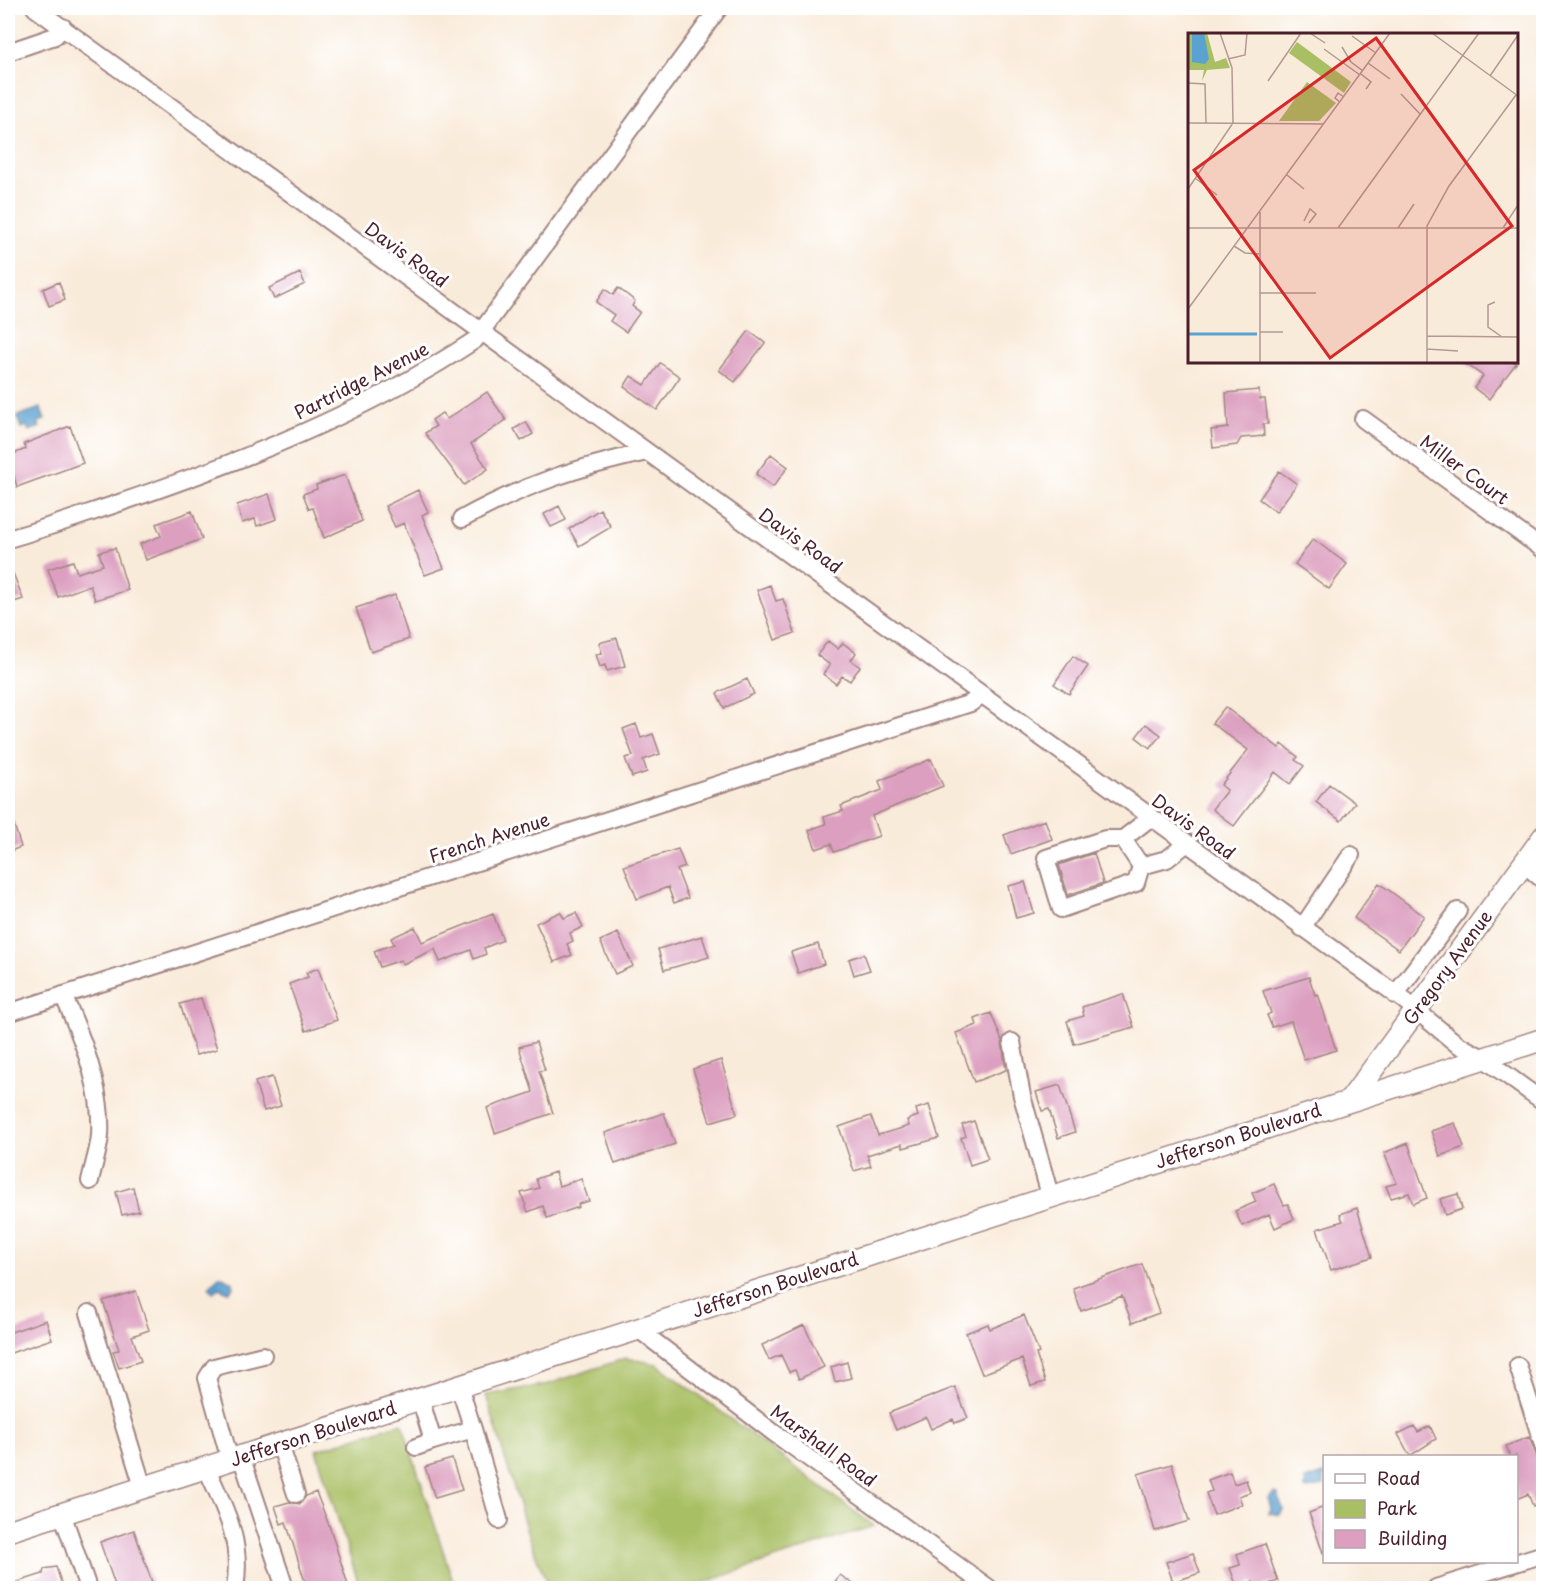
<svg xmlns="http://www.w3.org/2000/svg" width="1551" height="1596" font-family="'Playpen Sans',sans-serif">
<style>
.green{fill:#a9bf64;stroke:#7a6f48;stroke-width:1.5}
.water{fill:#5aa2d0;stroke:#52607e;stroke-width:1.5}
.building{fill:#dc9fc0}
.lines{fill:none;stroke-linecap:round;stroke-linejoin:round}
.minor-casing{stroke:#a28582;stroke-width:20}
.major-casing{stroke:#a28582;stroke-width:24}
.minor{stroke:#fff;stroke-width:16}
.major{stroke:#fff;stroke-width:21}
.labels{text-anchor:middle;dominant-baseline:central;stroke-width:6;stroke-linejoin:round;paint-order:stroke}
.street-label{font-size:18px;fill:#4a1f2b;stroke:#fff}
.inset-river{fill:none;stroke:#5aa2d0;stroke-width:3}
.inset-road{fill:none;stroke:#b39994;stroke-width:1.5}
.view{fill:#d62828;fill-opacity:0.15;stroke:#d62828;stroke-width:3}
.inset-edge{fill:none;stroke:#4a1f2b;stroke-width:3}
</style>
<rect width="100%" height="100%" fill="#fff"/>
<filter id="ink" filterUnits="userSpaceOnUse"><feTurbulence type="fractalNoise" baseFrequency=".0167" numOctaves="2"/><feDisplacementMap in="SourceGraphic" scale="12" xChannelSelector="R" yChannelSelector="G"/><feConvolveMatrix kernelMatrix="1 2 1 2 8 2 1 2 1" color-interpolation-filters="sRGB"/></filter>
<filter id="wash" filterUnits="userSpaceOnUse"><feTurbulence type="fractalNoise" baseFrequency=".008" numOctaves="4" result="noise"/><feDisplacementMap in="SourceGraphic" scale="24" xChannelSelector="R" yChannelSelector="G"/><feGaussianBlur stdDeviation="1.35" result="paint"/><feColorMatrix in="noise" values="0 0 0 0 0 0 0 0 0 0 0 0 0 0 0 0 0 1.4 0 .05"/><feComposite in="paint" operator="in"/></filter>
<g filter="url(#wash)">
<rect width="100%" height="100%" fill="#f9ebda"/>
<path class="green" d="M626,1358L657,1364L874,1526L687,1588H549L529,1538L486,1395L549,1384Z
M402,1423L455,1588H360L316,1450Z"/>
<path class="water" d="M41,408L45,420L38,422L40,427L29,431L27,426L21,428L17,416Z
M220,1276L233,1282V1287L229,1292L219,1288L213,1292L209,1287Z
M1324,1474V1486L1305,1489V1480Z
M1274,1493L1278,1494L1283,1510L1280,1515L1269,1513L1271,1508L1268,1498Z"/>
<g id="blocks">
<path class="building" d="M300,273L305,284L274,299L269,288Z
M59,282L65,300L49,306L43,289Z
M618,288L635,301L632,306L640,312L626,332L610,321L614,315L596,302L605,289L613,295Z
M749,331L765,343L735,382L719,370Z
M1463,362H1517L1489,399L1474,388L1483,376Z
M660,363L680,377L657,410L624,387L631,376L645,385Z
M1259,390L1260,399H1265L1268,424H1263L1264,436L1241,438L1237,445L1213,448L1211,430L1228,428L1226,393Z
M487,392L506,420L471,444L488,469L464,485L425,433L436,426L432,420L442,413L447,419Z
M526,422L533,434L521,441L514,429Z
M70,426L83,463L17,487L8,456L26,449L24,444Z
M771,454L788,467L773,487L756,474Z
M1279,471L1297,484L1276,512L1259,499Z
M345,475L362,521L324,538L313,508L309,509L303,494L317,489L316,485Z
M418,490L428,512L422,515L444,568L425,575L404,523L395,527L385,506Z
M269,494L277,519L257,526L255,519L242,523L237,505Z
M559,506L566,520L551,527L544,514Z
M600,509L611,527L579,546L569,529Z
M192,511L202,539L146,560L140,544L161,536L156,524Z
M1313,539L1347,564L1329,589L1295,564Z
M115,548L128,590L95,600L90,585L58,597L48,569L73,561L77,573L103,565L99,552Z
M8,560L23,599L8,604Z
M770,585L776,601L783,599L795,633L775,640L757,590Z
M395,595L409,639L371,652L356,608Z
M617,638L625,666L607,671L605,665L600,667L596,654L602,653L599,643Z
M828,641L838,649L843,643L856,653L851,660L860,667L850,681L842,676L836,684L823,674L830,665L817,655Z
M1073,656L1088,666L1069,694L1054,684Z
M747,679L754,694L724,708L717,693Z
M1225,707L1279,748L1282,744L1298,757L1295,760L1304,766L1290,784L1275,772L1234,826L1212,809L1227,790L1221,785L1248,750L1212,723Z
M636,724L641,738L653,734L660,754L643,760L647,772L632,777L625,758L633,756L623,729Z
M1146,724L1161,735L1150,748L1136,737Z
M931,759L943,786L872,816L879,836L834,852L831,844L816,849L809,830L826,824L824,817L843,811L841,806L882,790L879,781Z
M1329,784L1355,803L1341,821L1316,802Z
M10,812L21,847L8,852V813Z
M1045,820L1052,839L1011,854L1004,835Z
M678,849L685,867L677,870L688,898L674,903L668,887L637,899L624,866Z
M1094,853L1103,883L1068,895L1059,865Z
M1025,882L1034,913L1016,918L1008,886Z
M1379,883L1424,916L1399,950L1354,918Z
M560,912L564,918L576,913L583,927L570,933L573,941L567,944L572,955L554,962L536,923Z
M493,914L503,940L484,948L486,954L474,959L471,950L440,962L435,949L403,964L401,960L380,967L374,951L394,944L391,938L415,927L422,942Z
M618,933L633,966L615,974L600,941Z
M702,936L709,957L664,970L658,949Z
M818,944L824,964L798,973L791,952Z
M864,954L870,970L854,975L849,959Z
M318,968L337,1020L306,1031L289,984L308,977L306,973Z
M1309,977L1315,995L1318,994L1336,1050L1304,1060L1291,1021L1272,1027L1267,1015L1271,1013L1263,991Z
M1123,994L1134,1027L1074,1044L1067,1021L1084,1016L1082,1007Z
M201,998L217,1049L196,1055L180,1004Z
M991,1013L1002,1041L1006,1070L974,1082L956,1033L977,1025L975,1019Z
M536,1042L545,1070L539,1071L553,1113L495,1133L487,1108L533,1092L519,1047Z
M721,1060L737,1114L710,1122L693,1069Z
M272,1077L281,1106L264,1111L255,1082Z
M1060,1085L1075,1132L1058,1138L1049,1109L1042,1111L1036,1092Z
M929,1105L939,1138L903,1148L902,1144L867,1155L871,1166L854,1171L839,1127L871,1116L878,1135L909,1126L907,1120L918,1116L916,1109Z
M664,1113L675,1144L615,1164L605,1133Z
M974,1121L988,1159L970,1165L961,1138L966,1136L962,1125Z
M1455,1123L1464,1147L1440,1156L1431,1131Z
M1408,1143L1427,1198L1413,1204L1409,1193L1391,1198L1386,1186L1397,1183L1384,1153Z
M555,1172L559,1186L581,1179L589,1201L578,1204L579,1207L547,1218L543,1206L528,1212L521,1193L539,1188L536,1179Z
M1274,1184L1284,1205L1288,1204L1294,1219L1275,1228L1269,1214L1242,1226L1235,1211L1256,1202L1252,1193Z
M133,1187L139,1211L122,1215L116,1192Z
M1458,1194L1462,1209L1445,1215L1440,1199Z
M1357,1208L1372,1257L1331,1270L1317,1229L1343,1221L1340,1214Z
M1142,1264L1159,1313L1132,1323L1122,1296L1081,1311L1073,1288Z
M136,1291L149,1330L132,1336L141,1361L119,1368L113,1351L119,1350L103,1301Z
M1024,1315L1039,1353L1036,1354L1045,1382L1031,1386L1022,1359L982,1374L966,1333L988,1324L990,1329Z
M46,1320L52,1339L8,1354V1333Z
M804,1325L824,1367L799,1379L795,1370L789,1372L781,1355L769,1360L762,1345Z
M847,1362L851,1378L835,1382L831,1367Z
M955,1387L968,1418L955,1423L953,1419L931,1429L926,1417L896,1430L889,1413Z
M1414,1426L1418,1432L1430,1426L1436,1439L1410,1456L1398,1434Z
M1529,1437L1544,1473V1502L1533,1506L1528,1494L1516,1499V1456H1510L1506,1446Z
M452,1459L462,1490L435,1498L425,1467Z
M1172,1464L1189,1521L1155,1531L1138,1474Z
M1230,1472L1234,1484L1246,1480L1250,1492L1239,1496L1242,1504L1214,1515L1206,1493L1212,1491L1208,1480Z
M316,1492L330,1528L349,1588H307L286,1522L281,1524L275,1506L289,1502L300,1504L306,1496Z
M1324,1507V1552L1323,1553L1309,1513Z
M134,1530L154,1588H116L100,1542Z
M1265,1544L1278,1581L1256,1588L1253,1582L1237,1587L1230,1568L1240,1565L1237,1554Z
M1193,1553L1200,1573L1173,1582L1166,1562Z
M56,1567L63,1588H8V1585L43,1574L44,1569Z
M840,1575L859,1588H830Z"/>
</g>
</g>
<g filter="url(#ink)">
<use href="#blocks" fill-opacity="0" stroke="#a28582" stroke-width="1.5"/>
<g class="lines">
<g class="minor-casing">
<path id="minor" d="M35,8L1405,1001L1457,1044L1483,1058L1544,1102
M8,52L55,36L63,27
M1363,419L1544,550
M462,519C526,484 575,468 647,452
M8,539C44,529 80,516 116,504C241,462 364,413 475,340L719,8
M1150,818L1123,839L1141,866L1167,859L1186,844
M1123,839H1105L1046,858L1061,909L1136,883L1141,866
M1523,863L1544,881
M1302,928L1351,855
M63,995C81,1034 103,1091 100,1135C99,1150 93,1166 90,1181
M1395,995L1458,911
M8,1013L971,703L981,695
M1012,1042L1022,1096L1050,1195
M89,1313L143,1487
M638,1329L774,1433L989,1588
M1518,1366L1544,1448
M420,1398L433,1441L473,1429L459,1386
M473,1429L499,1520
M280,1444L296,1494
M416,1447L433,1441
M241,1456L285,1588
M230,1460L207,1378L214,1367L263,1355
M206,1467C225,1509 243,1541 235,1588
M62,1513L88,1588
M1436,1588L1544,1554"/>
</g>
<g class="major-casing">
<path id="major" d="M1351,1099L1544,836
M8,1531L1544,1039"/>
</g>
<use href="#minor" class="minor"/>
<use href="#major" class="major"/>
</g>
</g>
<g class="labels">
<g class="street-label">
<text transform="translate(407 254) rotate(36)">Davis Road</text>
<text transform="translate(361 380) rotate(-27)">Partridge Avenue</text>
<text transform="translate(1465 469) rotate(36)">Miller Court</text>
<text transform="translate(801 540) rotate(36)">Davis Road</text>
<text transform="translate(1194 826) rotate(36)">Davis Road</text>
<text transform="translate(489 837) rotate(-18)">French Avenue</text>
<text transform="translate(1447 967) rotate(-54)">Gregory Avenue</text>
<text transform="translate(1238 1135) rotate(-18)">Jefferson Boulevard</text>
<text transform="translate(775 1284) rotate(-18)">Jefferson Boulevard</text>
<text transform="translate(313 1433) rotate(-18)">Jefferson Boulevard</text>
<text transform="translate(824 1445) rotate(36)">Marshall Road</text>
</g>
</g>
<g transform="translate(1188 33)">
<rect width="330" height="330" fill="#f9ebda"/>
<path d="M0,0H19L27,29L38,25L42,35L19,37L14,48L16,37H0ZM109,9L163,49L156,60L101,20ZM119,49L148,70L131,88H91Z" fill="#a9bf64"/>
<path d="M4,0H16L21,26L17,31L4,29Z" fill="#5aa2d0"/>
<path class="inset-river" d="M0,301H69"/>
<path class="inset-road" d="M122,0L137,10M244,0L330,63M164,3L188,20M154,14L163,29L175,38M136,16L172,42M40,26L57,22L59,0M180,30L202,46M173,41L183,49L178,56M302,43L330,2M80,48L113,0M0,50L17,51L18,90M213,61L232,81M152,69L147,65L150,60L156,64M0,90L136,91M99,142L116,156M7,145L29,162M0,156L45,90L44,35L32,0M72,179V330M116,188L122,176L128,181L121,190M0,195H330M150,195L291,0M210,195L226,171M315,195L330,172M46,213L57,220L71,221M71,260H128M307,269L300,272V294L314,304M0,276L202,0M72,299H95M239,303L330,304M239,316L270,318M239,330V193L261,153L328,62"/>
<path class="view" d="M188,5L324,193L142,325L6,137Z"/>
<rect width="330" height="330" class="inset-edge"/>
</g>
<rect width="1551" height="1596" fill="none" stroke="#fff" stroke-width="30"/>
<rect x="1323" y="1455" width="195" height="108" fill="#ffffff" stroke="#b7a5aa" stroke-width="1.5"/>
<rect x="1335" y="1474" width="30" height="9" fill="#ffffff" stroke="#b7a5aa" stroke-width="1.5"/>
<text x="1377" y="1485" font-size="18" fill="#4a1f2b">Road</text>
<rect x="1335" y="1500" width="30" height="18" fill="#a9bf64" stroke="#b7a5aa" stroke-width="1.5"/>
<text x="1377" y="1515" font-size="18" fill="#4a1f2b">Park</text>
<rect x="1335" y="1530" width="30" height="18" fill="#dc9fc0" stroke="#b7a5aa" stroke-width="1.5"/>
<text x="1377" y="1545" font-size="18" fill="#4a1f2b">Building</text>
</svg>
